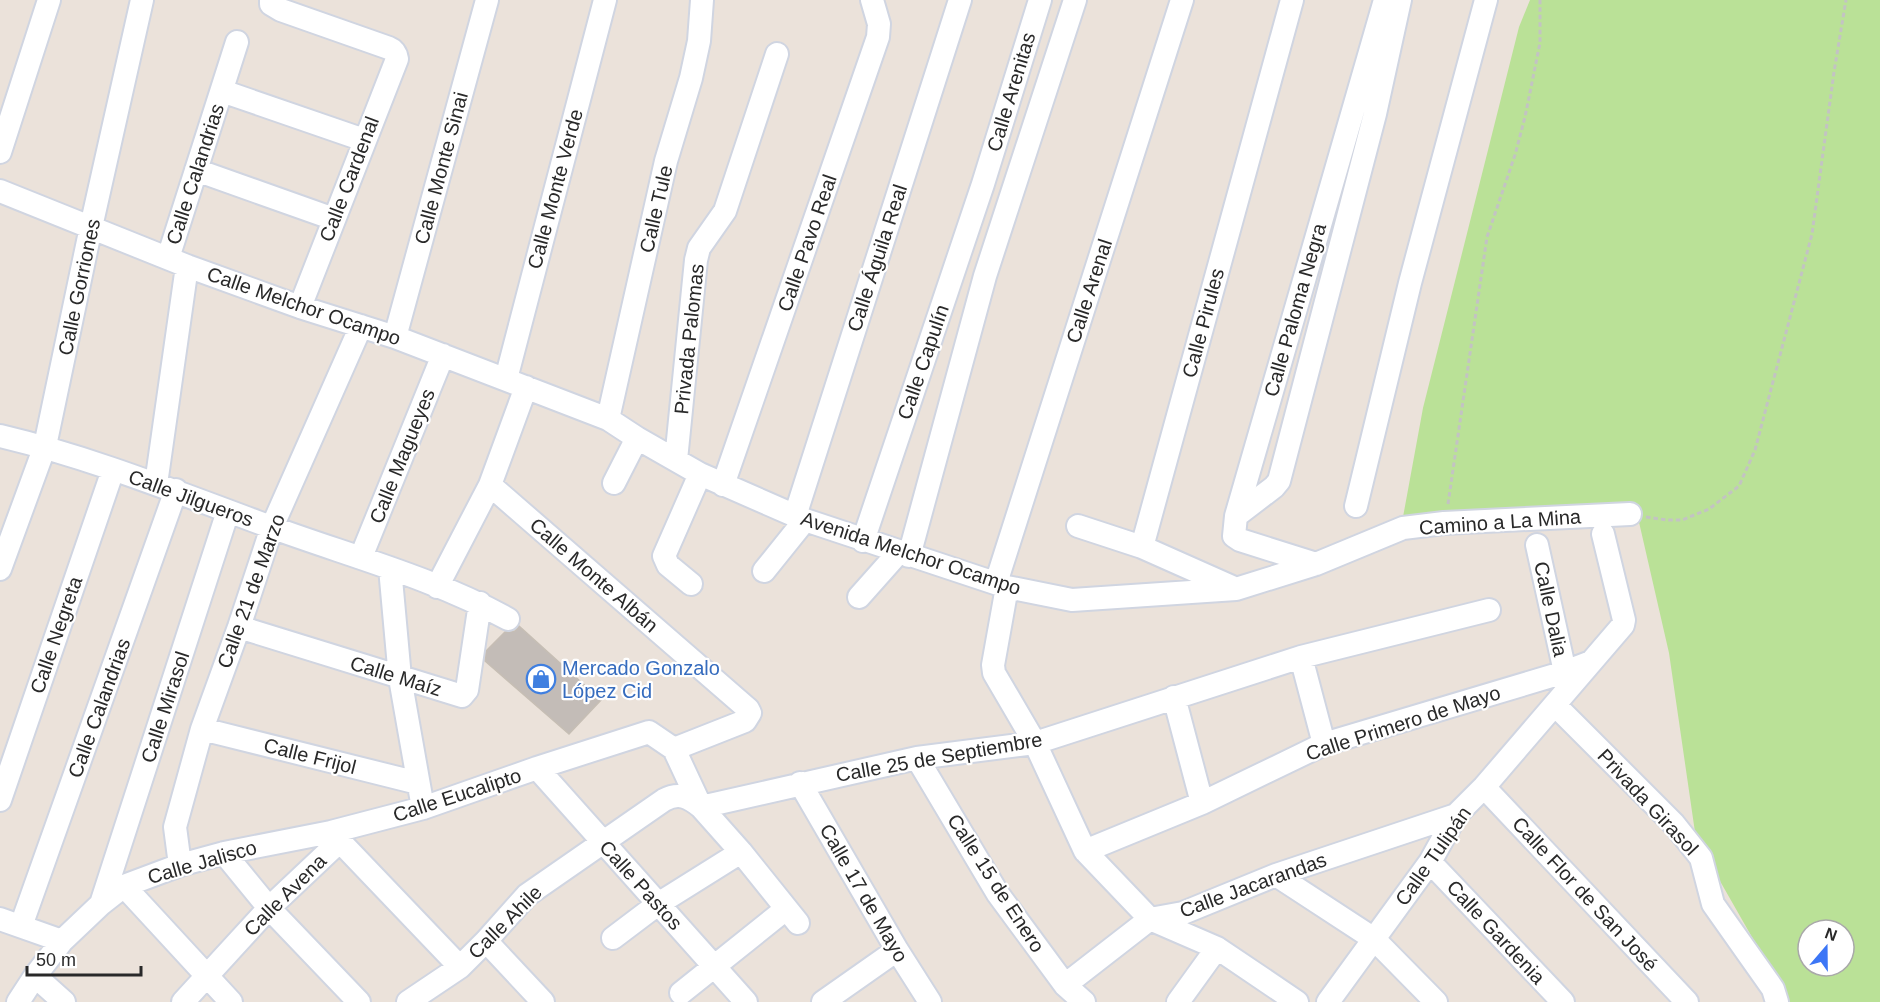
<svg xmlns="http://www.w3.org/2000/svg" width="1880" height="1002" font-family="Helvetica,sans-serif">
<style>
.green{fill:#bae197;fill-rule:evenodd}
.building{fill:#c3bcb7;stroke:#c6beb4;stroke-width:1.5}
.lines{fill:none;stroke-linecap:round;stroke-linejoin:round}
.minor-casing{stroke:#d0d5e1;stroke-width:26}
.path{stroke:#c3c3c3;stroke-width:3;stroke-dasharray:4.5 3;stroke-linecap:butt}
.minor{stroke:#fff;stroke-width:22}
.labels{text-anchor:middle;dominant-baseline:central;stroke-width:4.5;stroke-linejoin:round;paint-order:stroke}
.street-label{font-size:20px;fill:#292929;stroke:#fff}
.shop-label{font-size:20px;fill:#366cbe;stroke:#fff;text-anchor:start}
</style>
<rect width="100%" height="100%" fill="#ebe2da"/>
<path class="green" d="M1530,0H1880V1002H1789L1696,839L1669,653L1636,509L1403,517L1423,408L1519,27ZM1808,930H1844V966H1808Z"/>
<path class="building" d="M519,626L601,700L569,734L485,661L486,651L505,632L515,631Z"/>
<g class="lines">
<g class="minor-casing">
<path id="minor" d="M271,0V4L281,10L389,48C394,50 396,53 397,59L300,307
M222,91L364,140
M0,152L49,0
M196,170L334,219
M0,191L187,266L300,307L395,337L608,419L637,438L700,474L805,520L1007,587L1072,600L1236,589L1316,564L1403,528L1444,523L1630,514
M168,258L237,42
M395,337L487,0
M506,379L605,0
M608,419L666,161L691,78L699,41L702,0
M0,436C93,458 181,494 271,527C350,556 434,578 508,619
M676,460L696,260L699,248L725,211L777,54
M614,483L637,438
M156,484L187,266
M490,485L748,709L750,713L745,721L674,749
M723,485L878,37L879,24L872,0
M1356,506L1410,283L1486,0
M795,516L960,0
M1236,516L1274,487L1279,481L1375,114L1400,0
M1078,526L1142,547L1232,587
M863,541L983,184L1040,0
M1537,545L1565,672
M1142,547L1292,0
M909,556L985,276L1075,0
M361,557L443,355
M1316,564L1240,540L1234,536L1236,516L1385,0
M390,568L400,678L423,808
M0,569L45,446L91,227L142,0
M764,571L805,520
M996,583L1182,0
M691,584L668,565L664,556L700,474
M437,587L490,485L526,387
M1007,587L993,665L994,673L1035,743L1085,851L1150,919L1217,948L1297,1002
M859,597L899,552
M239,627L462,696L467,690L480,603
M1301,657L1324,744
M1174,697L1202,803
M1555,705L1674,824L1701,858L1713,904L1773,989L1777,1002
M202,729L418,783
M917,758L998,894L1065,985L1084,1002
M537,768L746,1002
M800,783L897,950L930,1002
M1484,787L1687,1002
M0,800L113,470
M701,807L917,758L1035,743L1301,657L1489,610
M331,832L460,967
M1085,851L1202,803L1324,744L1565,672L1591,662
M224,853L269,908L359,1002
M1430,862L1563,1002
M180,865L175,827L202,729L239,627L272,527L361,326
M1276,875L1374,939L1436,1002
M124,886L231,1002
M101,904L228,511
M0,919L62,941
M21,926L176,490
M613,938L658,904L741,852
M486,941L543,1002
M35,976L64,1002
M1065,985L1150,919L1183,913L1276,875L1456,815
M681,993L786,909
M18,1002L35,976L62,941L101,904L124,886L180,865L224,853L331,832L423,808L537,768L649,732L674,749L701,807L741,852L798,923
M183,1002L269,908L340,841
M408,1002L460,967L486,941L527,895L664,800C679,792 689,797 701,807
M823,1002L897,950
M1178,1002L1217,948
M1328,1002L1430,862L1456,815L1484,787L1623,625L1624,620L1603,534"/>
</g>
<path class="path" d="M1448,504L1487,237L1515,155L1525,117L1540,43V0
M1646,517L1667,520H1682L1709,509L1739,486L1755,450L1812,234L1834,72L1846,0"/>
<use href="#minor" class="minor"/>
</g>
<defs>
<g id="shop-ring" transform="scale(1.5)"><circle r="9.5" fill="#fff" stroke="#3f7fe0" stroke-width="1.5"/><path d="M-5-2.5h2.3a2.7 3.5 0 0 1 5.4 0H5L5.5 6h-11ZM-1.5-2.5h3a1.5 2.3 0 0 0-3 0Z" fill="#3f7fe0"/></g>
</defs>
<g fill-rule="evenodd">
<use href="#shop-ring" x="541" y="679"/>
</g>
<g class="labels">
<g class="street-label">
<text transform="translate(1011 92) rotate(-73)">Calle Arenitas</text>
<text transform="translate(441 168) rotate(-75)">Calle Monte Sinai</text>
<text transform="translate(195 174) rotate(-72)">Calle Calandrias</text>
<text transform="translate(349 179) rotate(-69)">Calle Cardenal</text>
<text transform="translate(555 189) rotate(-75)">Calle Monte Verde</text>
<text transform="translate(656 209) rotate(-77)">Calle Tule</text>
<text transform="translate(807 243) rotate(-71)">Calle Pavo Real</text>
<text transform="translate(877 258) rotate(-72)">Calle Águila Real</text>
<text transform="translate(79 287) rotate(-78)">Calle Gorriones</text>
<text transform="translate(1089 291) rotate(-72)">Calle Arenal</text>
<text transform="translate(304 306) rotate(19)">Calle Melchor Ocampo</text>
<text transform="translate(1295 310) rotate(-74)">Calle Paloma Negra</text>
<text transform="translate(1203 323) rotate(-75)">Calle Pirules</text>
<text transform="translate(689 339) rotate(-84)">Privada Palomas</text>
<text transform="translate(923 362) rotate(-71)">Calle Capulín</text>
<text transform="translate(402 456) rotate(-68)">Calle Magueyes</text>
<text transform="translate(191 498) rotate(20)">Calle Jilgueros</text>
<text transform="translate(1500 522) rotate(-4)">Camino a La Mina</text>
<text transform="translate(911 553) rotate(18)">Avenida Melchor Ocampo</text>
<text transform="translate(594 575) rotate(41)">Calle Monte Albán</text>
<text transform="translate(251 591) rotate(-70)">Calle 21 de Marzo</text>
<text transform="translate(1551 609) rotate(78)">Calle Dalia</text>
<text transform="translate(56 635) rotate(-71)">Calle Negreta</text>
<text transform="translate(396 676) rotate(17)">Calle Maíz</text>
<text transform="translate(165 707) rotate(-72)">Calle Mirasol</text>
<text transform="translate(99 708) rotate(-70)">Calle Calandrias</text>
<text transform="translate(1403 723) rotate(-18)">Calle Primero de Mayo</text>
<text transform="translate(310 756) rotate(14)">Calle Frijol</text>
<text transform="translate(939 757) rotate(-10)">Calle 25 de Septiembre</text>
<text transform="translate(457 795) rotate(-18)">Calle Eucalipto</text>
<text transform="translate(1648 802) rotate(47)">Privada Girasol</text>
<text transform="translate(1433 856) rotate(-55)">Calle Tulipán</text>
<text transform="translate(202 862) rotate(-16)">Calle Jalisco</text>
<text transform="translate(996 883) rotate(57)">Calle 15 de Enero</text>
<text transform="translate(641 885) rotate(48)">Calle Pastos</text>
<text transform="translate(1253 885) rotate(-20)">Calle Jacarandas</text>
<text transform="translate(864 893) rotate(60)">Calle 17 de Mayo</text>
<text transform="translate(1585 894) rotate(47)">Calle Flor de San José</text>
<text transform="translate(285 895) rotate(-45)">Calle Avena</text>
<text transform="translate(505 922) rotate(-45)">Calle Ahile</text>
<text transform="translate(1496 932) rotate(47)">Calle Gardenia</text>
</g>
<g class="shop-label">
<text x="562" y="668">Mercado Gonzalo<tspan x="562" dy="23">López Cid</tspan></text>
</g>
</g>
<g transform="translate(1826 948) rotate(20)"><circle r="28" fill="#ffffff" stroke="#a9a9a9" stroke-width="1.5"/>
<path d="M0-4.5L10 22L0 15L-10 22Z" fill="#3c76f6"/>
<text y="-9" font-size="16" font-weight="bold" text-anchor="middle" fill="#292929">N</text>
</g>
<path d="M27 966v9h114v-9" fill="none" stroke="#292929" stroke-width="3"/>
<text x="36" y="966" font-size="18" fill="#292929" stroke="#ffffff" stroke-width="4.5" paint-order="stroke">50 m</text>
</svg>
